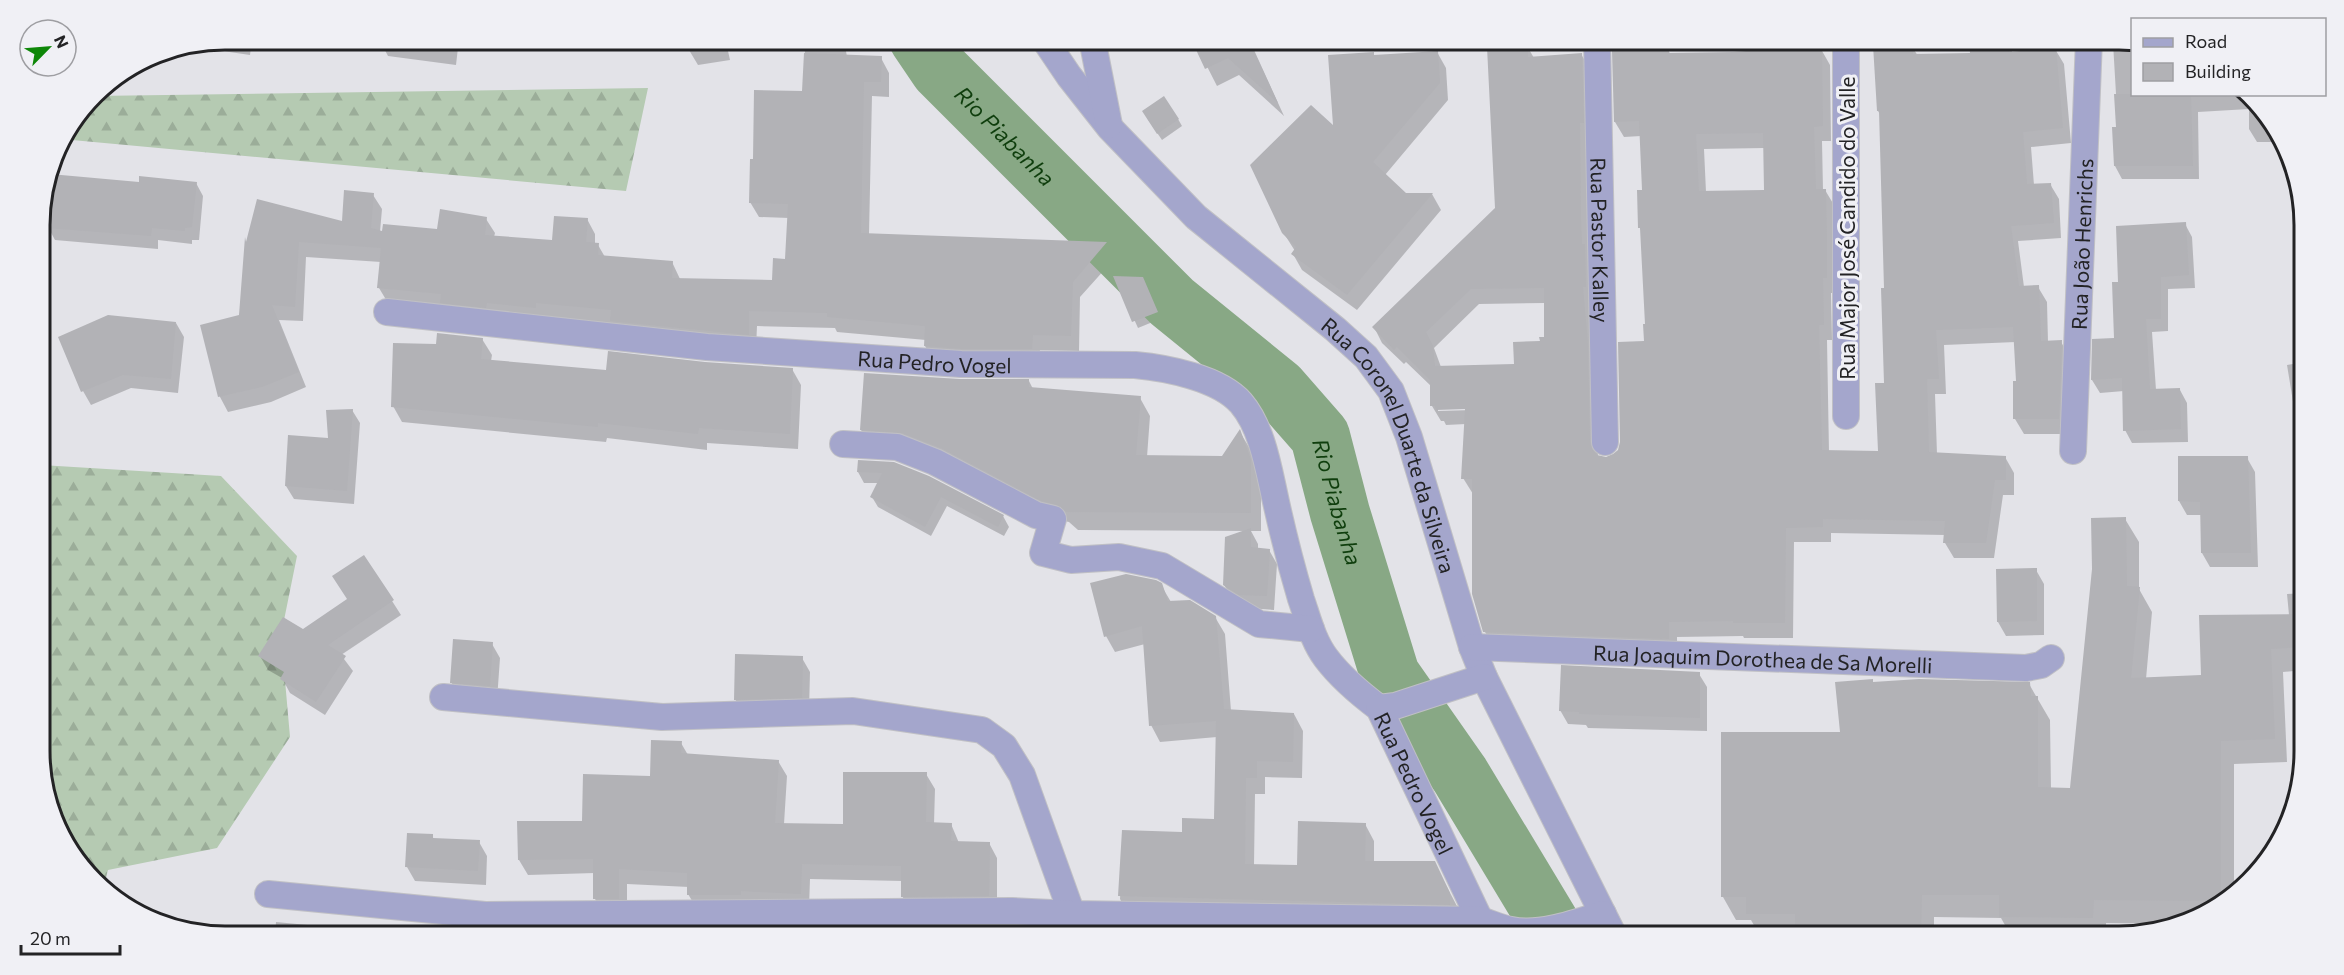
<svg xmlns="http://www.w3.org/2000/svg" width="2344" height="975" font-family="Commissioner,sans-serif">
<style>
.forest{fill:url(#forest-firs)}
.shadow{fill:#0003;fill-rule:evenodd}
.lines{fill:none;stroke-linecap:round;stroke-linejoin:round}
.river{stroke:#88a885;stroke-width:60}
.building{fill:#b2b2b6;fill-rule:evenodd}
.minor-casing{stroke:#c0c0c5;stroke-width:28}
.minor{stroke:#a4a6cc;stroke-width:26}
.labels{text-anchor:middle;dominant-baseline:central;stroke-width:6;stroke-linejoin:round;paint-order:stroke}
.street-label{font-size:21px;fill:#232325;stroke:#f0f0f5}
.water-label{font-size:22px;font-style:italic;fill:#0f3e0d;stroke:#f0f0f5}
.rim{fill:none;stroke:#232325;stroke-width:3}
</style>
<defs>
<pattern id="forest-firs" width="22" height="20" patternUnits="userSpaceOnUse" patternTransform="scale(1.5)"><rect width="22" height="20" fill="#b5cab2"/><path d="M5 1l3.5 6h-7zM16 11l3.5 6h-7z" fill="#9bad99"/></pattern>
</defs>
<rect width="100%" height="100%" fill="#e3e3e8"/>
<path class="forest" d="M648,88L626,191L61,139L94,96Z
M41,465L221,476L297,556L281,635L290,737L217,848L108,870L104,885L85,872L43,786Z"/>
<path class="shadow" d="M225,39H252L250,55L188,46Z
M379,39H459L456,65L388,56Z
M484,39H535V48L487,45Z
M687,39H844L847,57L881,58L889,73V97L872,96L869,234L1106,244L1115,258L1080,297L1079,351L1040,350L1039,364L934,361L925,346L926,340L837,332L835,328L757,326L756,349L621,336L614,324L388,303L379,288L381,262L306,257L303,321L279,320L306,387L271,402L228,412L220,397L202,326L240,316L246,242L343,223L373,195L382,209L380,232L438,230L486,219L495,233L494,237L553,241L587,219L595,234V244L598,245L605,257L672,262L680,279L773,282L786,260L789,218L759,217L750,202L755,161L804,93L805,45L797,47L792,41L728,51L730,60L698,65L689,50Z
M1193,39H1249L1284,116L1239,75L1217,86Z
M1817,42L1830,65L1831,141H1822L1823,190H1825L1834,205L1835,293H1831L1832,340H1827L1829,452L1879,453L1886,385V289L1881,116L1878,111L1911,45L1918,56L1971,55L2007,43L2013,53L2055,49L2064,64L2071,143L2031,147L2034,185L2050,184L2059,199L2061,238L2018,241L2024,287H2038L2047,302L2048,342H2061L2070,357L2067,434H2024L2015,419L2018,383L2016,342L1944,345L1946,394H1935L1937,454L2005,457L2014,473V495H2003L1994,558H1954L1945,543V535L1831,533V542H1794L1793,638H1744L1743,636L1677,637V654L1494,647L1485,632L1473,494L1463,478L1466,424L1446,425L1444,421H1441L1432,406L1431,386L1406,362L1404,364L1382,343L1374,327L1497,208L1527,46L1534,58L1581,54L1590,69L1598,457L1605,458L1614,456L1620,449L1645,343L1647,326L1642,231L1640,228L1643,191L1641,136L1624,137L1615,122L1668,51L1671,54L1733,53L1786,49ZM1765,148L1766,191L1706,192L1704,149ZM1545,303L1546,339L1516,366L1441,367L1434,348L1479,304ZM1472,407L1473,410L1438,411V408Z
M2132,42V94H2248L2266,111L2279,142H2257L2249,129V109L2198,112L2199,179H2122L2115,166L2114,128H2118L2113,43Z
M1437,52L1446,68L1448,100L1385,175L1406,194H1432L1441,210L1357,310L1302,270L1293,254L1295,251L1283,232L1335,129L1374,56Z
M1147,118L1178,119L1182,126L1162,140Z
M140,183H196L203,196L199,240H192V244L158,240V249L55,240L48,227Z
M2185,224L2192,237L2195,288L2168,289V331L2152,332L2156,390H2180L2187,403L2188,442L2132,443L2125,430L2124,391L2100,393L2092,380L2094,340L2115,339L2119,283Z
M1115,277L1146,285L1160,319L1138,328Z
M176,323L184,337L178,393L131,388L91,405L83,391Z
M482,339L492,355L491,361L608,372L705,363L792,369L801,385L798,449L707,443V450L607,438L606,442L402,422L393,406L437,346Z
M2304,362V434L2296,420L2287,365Z
M960,380L1029,381L1033,389L1140,398L1150,416L1147,457H1223L1240,432L1250,449L1261,480V531H1251L1258,544V549L1269,550L1277,564L1274,610L1248,608L1233,599L1224,585L1246,531L1078,530L1069,522L1053,519L872,448L861,430Z
M352,410L360,423L354,504L294,499L286,486L329,440Z
M2247,458L2255,472L2258,567H2210L2202,553V515H2187L2179,501Z
M859,461L1003,516L1009,527L1004,536L947,506L931,536L878,507L872,497L879,483H864L858,472Z
M2125,519L2139,542V589L2152,612L2146,679L2202,677L2289,615L2287,594L2305,593V670L2283,672L2287,762L2234,764V896L2184,924L2106,923V936H2011L2001,918L1934,917V936H1760L1751,920H1736L1723,897L1842,734L1874,683L2029,684L2050,720L2051,789L2071,790Z
M364,557L401,615L341,655L353,671L325,715L290,693L282,678L268,670L260,656L303,631L348,600Z
M2036,570L2044,584V635L2006,636L1998,622Z
M1161,585L1171,602L1215,617L1225,634L1231,711L1294,714L1303,731L1302,778L1265,777V794H1255L1254,865L1299,867L1365,824L1374,841V862H1434L1459,910L1129,916L1120,899L1123,831L1184,834L1216,821L1217,737L1160,742L1151,725L1145,644L1115,652L1106,636Z
M492,644L500,658L497,700L460,696L451,682Z
M802,658L810,672L809,711L743,713L735,699Z
M1699,674L1707,687V731L1588,728L1586,725L1568,724L1560,710Z
M681,743L688,755L778,761L787,776L784,824L844,825L926,774L935,789L934,824H951L959,843H989L997,858V911H911L902,896V881L810,879L809,908L697,909L688,894L689,887L627,884V913H603L595,899V873L528,875L519,860L584,822L652,778Z
M432,836L434,839L479,842L487,856L486,885L415,881L407,867Z
M276,922L413,935L414,925L448,928L452,936L476,931H503L506,936H275Z
M933,928H976L980,936H933Z
M805,929H852L857,936H805Z
M1118,931L1170,932L1172,936H1118Z
M1235,933L1430,936H1235Z"/>
<g class="lines">
<path class="river" id="s1" d="M919,39L940,70L1172,302L1278,388L1320,436L1340,513L1390,675L1460,775L1557,936"/>
</g>
<path class="building" d="M1191,39H1270L1252,47L1278,103L1228,58L1205,69Z
M1784,40H1818V49L1822,48L1823,126L1814,127L1816,189H1826L1827,239V278H1823L1824,325H1819L1822,450L1878,451L1875,383H1884L1881,288H1884L1879,111H1877L1873,45L1912,43L1913,54L1970,53L1969,44L2008,42L2009,52L2056,48L2063,128L2023,132L2027,184L2051,183L2054,223L2011,226L2019,286L2039,285L2041,341L2062,340L2059,419H2013V381H2016L2013,327L1936,330L1939,379H1927L1929,452L2006,456V480H1995L1986,543H1943L1945,521L1823,519V527L1786,528L1785,623H1733V621L1669,622V639L1483,632L1472,594V479H1461L1465,409L1436,410L1435,406H1430V380L1397,347L1394,350L1372,327L1495,208L1487,47L1528,45V57L1582,53L1584,123H1580L1581,218L1582,244H1585L1586,287H1583L1588,344L1590,442L1592,449L1597,455L1606,457L1613,454L1618,450L1620,442L1618,342L1644,341L1643,324H1645L1640,228H1638L1637,190H1642L1639,121L1614,122L1612,51L1669,49V53L1733,52L1785,48ZM1763,133L1764,190L1699,191L1696,134ZM1544,288V337H1539L1540,341L1513,342L1514,364L1435,366L1433,346L1426,332L1471,289Z
M1438,51L1440,83L1373,162L1406,193H1433L1347,295L1291,254L1296,247L1282,233L1250,165L1311,105L1333,125L1328,55L1374,52V55Z
M804,53L882,56L881,82H864L861,233L1107,242L1073,282L1071,336L1033,335L1032,349H962L924,346L925,326L827,317V313L749,311V335L610,321L611,310L536,303V308L487,303L486,308L440,303L441,294L377,288L381,248L299,242L295,307L272,305L299,372L262,387L218,397L200,325L239,315L245,237L246,242L257,199L342,221L344,190L374,193L371,228L382,231L383,224L437,229L440,209L487,217L485,235L552,240L554,216L588,218L586,242L599,243L598,255L673,261L672,278L772,280L773,258L785,259L788,204L749,203L750,159H753L754,90L802,91Z
M2114,94H2191L2193,166H2114L2112,127H2116Z
M1164,96L1179,119L1157,134L1142,111Z
M50,174L139,182V176L197,182L192,227L185,228V231L152,228L151,236L46,228Z
M2186,222L2189,275L2161,277V319H2146L2150,389L2180,388L2181,429L2123,431L2122,378L2091,380L2092,339L2114,338L2112,282H2118L2116,226Z
M1113,276L1143,277L1158,312L1132,322Z
M108,315L176,322L171,379L123,375L81,392L58,337Z
M437,333L483,338L481,359L606,370L608,351L705,362L793,368L790,434L699,428L698,434L598,423V427L391,407L393,343L436,344Z
M864,373L960,379H1029V387L1141,396L1136,455L1222,456L1240,429L1251,460V513L1066,512L1057,505L1041,501L941,448L902,433L860,430Z
M353,409L347,491L285,486L288,435L328,438L326,410Z
M2178,456H2248L2251,553H2201L2200,502L2178,501Z
M858,460L894,462L929,476L1004,515L998,527L941,497L925,527L870,497L882,473L857,472Z
M2126,517L2127,586L2140,587L2131,678L2201,675L2199,615L2305,614V647L2271,649L2275,739L2221,741V901L2094,900L2093,918L1999,917V895H1922L1921,936H1795V914H1746V897H1721V732H1840L1835,682L1873,679V682L1919,679L2030,682L2031,696H2038V787L2070,788L2092,569L2091,518Z
M1251,528V547L1270,549L1267,596L1239,595L1223,585L1225,537Z
M364,555L394,600L328,645L346,656L316,702L280,679L284,672L258,656L283,617L303,629L347,599L332,576Z
M2037,568V621L1997,622L1996,569Z
M1126,574L1156,580L1162,583L1168,601L1190,600L1216,616L1224,709L1294,713L1293,762L1257,761V778H1246L1245,864L1297,865L1298,821L1366,823L1365,861H1435L1450,893V905L1118,896L1122,830L1182,832V818L1214,819L1216,721L1149,726L1142,626L1104,637L1090,583Z
M453,639L493,642L490,686L450,683Z
M735,654L803,656L802,698L734,700Z
M1561,665L1700,672V718L1579,714V712L1559,711Z
M651,740L682,741L681,753L779,760L775,823L843,824V772H927L926,822L952,823L951,841L990,842L989,896L901,897V866L802,864L801,894L741,891V895H687V873L619,869V899H593V859L518,860L517,821H582L583,774L650,776Z
M407,833L433,834V838L480,840L478,871L405,867Z"/>
<g class="lines">
<g class="minor-casing">
<g id="minor">
<path id="s2" d="M1044,39L1069,76L1110,128L1196,217L1335,329L1366,357L1391,391L1409,437L1472,647L1484,677L1614,936"/>
<path d="M1092,39L1109,125"/>
<path id="s3" d="M1597,39L1605,442"/>
<path d="M1846,39V416"/>
<path id="s4" d="M387,312L707,347L961,364L1135,365C1167,368 1219,378 1241,403C1260,425 1267,460 1273,488C1281,526 1290,562 1301,599C1308,619 1313,641 1326,658C1341,678 1359,693 1379,708L1480,920"/>
<path d="M843,444L897,447L935,462L1036,515L1053,519L1043,553L1071,560L1119,557L1162,566L1259,624L1311,629"/>
<path id="s5" d="M2073,451L2089,39"/>
<path id="s6" d="M1472,647L2026,668L2041,665L2051,658"/>
<path d="M443,697L662,717L853,711L982,730L1004,746L1022,775L1072,914"/>
<path d="M1379,708L1395,706L1484,677"/>
<path d="M268,894L485,915L1012,911L1072,914L1480,920C1490,923 1501,928 1511,930C1540,936 1575,923 1603,914"/>
</g>
</g>
<use href="#minor" class="minor"/>
</g>
<g class="labels">
<g class="street-label">
<text transform="translate(1846 228) rotate(-90)">Rua Major José Candido do Valle</text>
<text stroke="none"><textPath href="#s3" startOffset="201">Rua Pastor Kalley</textPath></text>
<text stroke="none"><textPath href="#s5" startOffset="207">Rua João Henrichs</textPath></text>
<text stroke="none"><textPath href="#s4" startOffset="550">Rua Pedro Vogel</textPath></text>
<text stroke="none"><textPath href="#s2" startOffset="544">Rua Coronel Duarte da Silveira</textPath></text>
<text stroke="none"><textPath href="#s6" startOffset="291">Rua Joaquim Dorothea de Sa Morelli</textPath></text>
<text stroke="none"><textPath href="#s4" startOffset="1292">Rua Pedro Vogel</textPath></text>
</g>
<g class="water-label">
<text stroke="none"><textPath href="#s1" startOffset="130">Rio Piabanha</textPath></text>
<text stroke="none"><textPath href="#s1" startOffset="634">Rio Piabanha</textPath></text>
</g>
</g>
<path d="M0 0H2344V975H0ZM225 50H2119A175 175 0 0 1 2294 225V751A175 175 0 0 1 2119 926H225A175 175 0 0 1 50 751V225A175 175 0 0 1 225 50Z" fill="#f0f0f5" fill-rule="evenodd"/>
<path class="rim" d="M225 50H2119A175 175 0 0 1 2294 225V751A175 175 0 0 1 2119 926H225A175 175 0 0 1 50 751V225A175 175 0 0 1 225 50Z"/>
<rect x="2131" y="18" width="195" height="78" fill="#f0f0f5" stroke="#9e9ea2" stroke-width="1.5"/>
<rect x="2143" y="38" width="30" height="9" fill="#a4a6cc" stroke="#9e9ea2" stroke-width="1.5"/>
<text x="2185" y="48" font-size="18" fill="#232325">Road</text>
<rect x="2143" y="63" width="30" height="18" fill="#b2b2b6" stroke="#9e9ea2" stroke-width="1.5"/>
<text x="2185" y="78" font-size="18" fill="#232325">Building</text>
<g transform="translate(48 48) rotate(65)"><circle r="28" fill="#f0f0f5" stroke="#9e9ea2" stroke-width="1.5"/>
<path d="M0-4.5L10 22L0 15L-10 22Z" fill="#0e8708"/>
<text y="-9" font-size="16" font-weight="bold" text-anchor="middle" fill="#232325">N</text>
</g>
<path d="M21 945v9h99v-9" fill="none" stroke="#232325" stroke-width="3"/>
<text x="30" y="945" font-size="18" fill="#232325" stroke="#f0f0f5" stroke-width="4.5" paint-order="stroke">20 m</text>
</svg>
